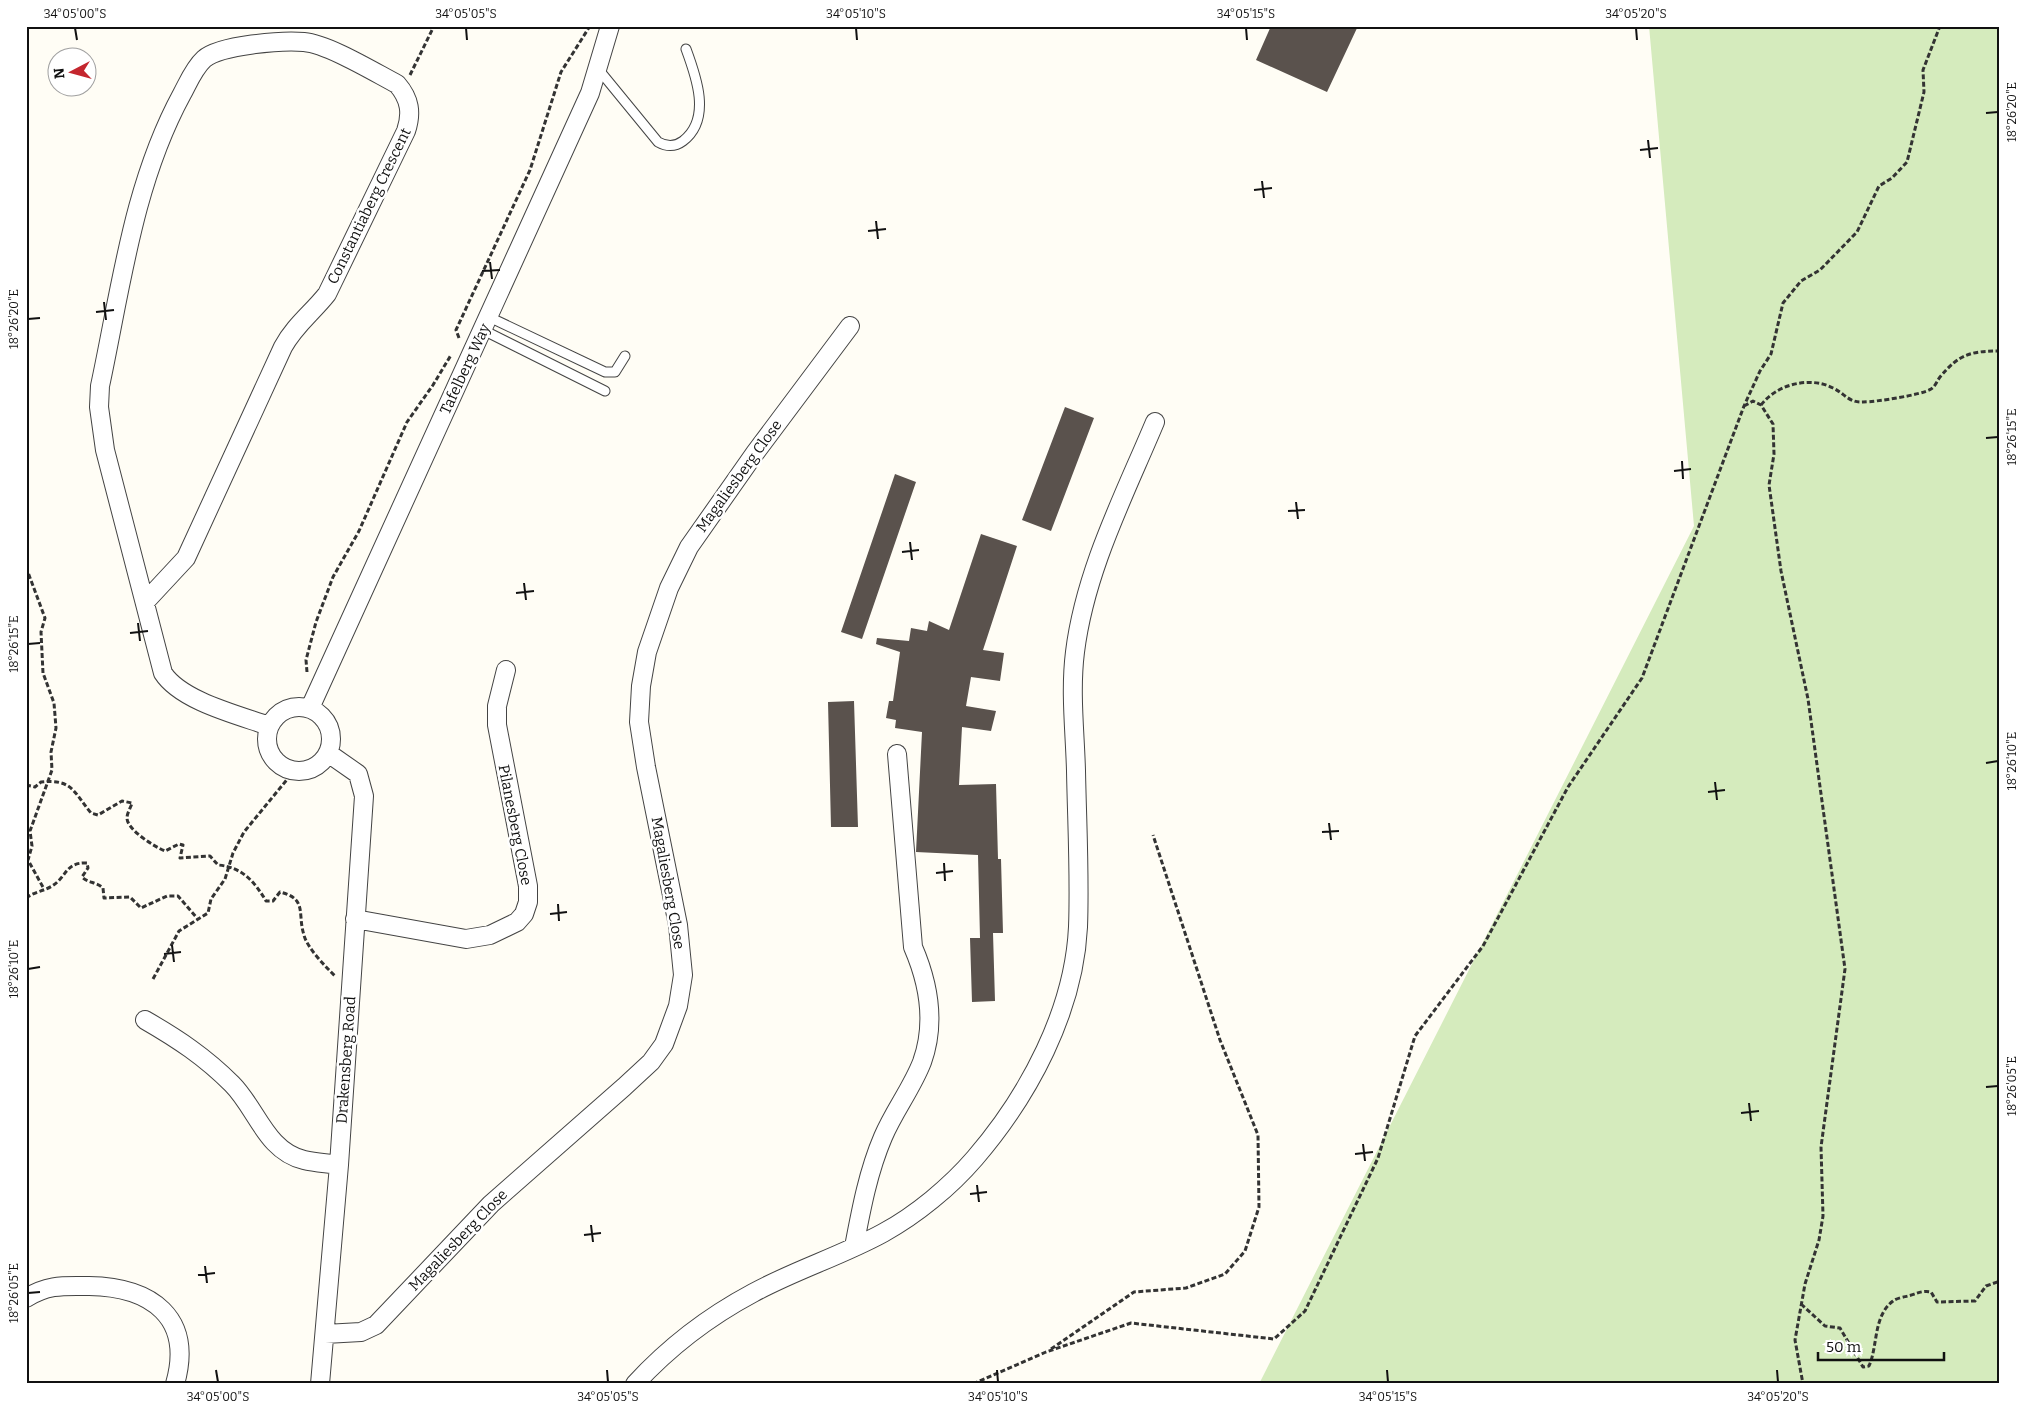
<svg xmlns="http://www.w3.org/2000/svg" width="2026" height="1410" font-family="Bitter,serif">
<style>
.green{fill:#d5ebbd}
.building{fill:#5a524d}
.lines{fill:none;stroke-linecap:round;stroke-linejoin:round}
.service-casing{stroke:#444;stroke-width:11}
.minor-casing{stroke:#444;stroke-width:20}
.path{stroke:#333;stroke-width:3;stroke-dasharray:5 2.5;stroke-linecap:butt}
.service{stroke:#fff;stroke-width:9}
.minor{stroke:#fff;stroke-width:18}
.ticks{fill:none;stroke:#111;stroke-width:2}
.labels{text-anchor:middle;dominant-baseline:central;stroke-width:5;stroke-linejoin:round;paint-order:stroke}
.street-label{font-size:15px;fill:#111;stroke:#fff}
.neatline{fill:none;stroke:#111;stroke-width:2}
.ticks-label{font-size:12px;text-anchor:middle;fill:#111}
</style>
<rect width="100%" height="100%" fill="#fffdf5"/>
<path class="green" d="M1649,26H2000V1384H1259L1694,526Z"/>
<path class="building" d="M1271,26H1358L1327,92L1256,60Z
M1065,407L1094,418L1051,531L1022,520Z
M895,474L916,482L862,639L841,632Z
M981,534L1017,546L983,650L1004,653L1000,681L971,677L966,706L996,711L991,731L962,727L959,785L996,784L998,859H1001L1003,933H993L995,1001L972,1002L970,938H980L978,855L916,852L922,732L895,728L896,720L886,718L889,701H893L900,652L876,644L877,638L909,641L911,628L927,631L929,621L949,630Z
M854,701L858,827H831L828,702Z"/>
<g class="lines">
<g class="service-casing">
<path id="service" d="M599,70L658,142C667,147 675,147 683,141C712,119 696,76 686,49
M489,317L605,372H615L625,356
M483,330L605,391"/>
</g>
<g class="minor-casing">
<path id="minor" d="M146,601L186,558L283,347C295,325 312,313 327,294L406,131C412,113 410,99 397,84C374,72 328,44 304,42C283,40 220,45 204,59C194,68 188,83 182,94C133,184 121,288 100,386L99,407L105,450L163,673C181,701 238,715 269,726
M267 739a32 32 0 1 1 64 0a32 32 0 1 1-64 0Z
M310,708L590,93L610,26
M355,919L466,939L490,935L517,922L524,914L528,902V886L497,725V706L506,670
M145,1020C178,1039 205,1057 232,1084C257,1109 266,1151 304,1160C316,1163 327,1163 339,1165
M854,1247C861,1210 868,1172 883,1137C894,1111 912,1088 922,1062C936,1023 929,984 913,947L897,754
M26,1298C49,1284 64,1286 89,1286C151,1287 194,1317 175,1384
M325,1334L361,1332L376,1325L491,1204L624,1087L651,1062L664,1044L678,1006L683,975L678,925L646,767L639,722L641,686L647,652L669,588L689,547L755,453L850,326
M320,1384L339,1165L364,796L358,774L328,753
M635,1384C669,1347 708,1317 753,1293C795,1270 841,1256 883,1233C916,1215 950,1187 975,1158C1029,1095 1074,1011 1078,927C1080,876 1077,823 1076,771C1075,732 1070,692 1075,652C1085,571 1124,496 1155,422"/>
</g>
<path class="path" d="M410,75L434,26
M459,338L456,330L530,170L561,72L590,26
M1761,405C1777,384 1810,376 1833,388C1844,393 1849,403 1863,402C1875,402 1922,395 1931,389C1935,387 1937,381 1940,377C1959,354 1971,351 2000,351
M1744,406L1753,401L1761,405L1773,424L1774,454L1769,485L1781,571L1808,699L1845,969L1821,1147L1823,1216L1819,1240L1805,1284L1795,1340L1803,1384
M26,567L45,618L41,632L43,673L54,703L56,728L51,752L52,770L30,831L32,846L28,860L44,889
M307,672L306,660L316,622L333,577L359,531L407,422L433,385L451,355
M26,785L35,787L41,782C72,779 73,791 91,813L98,815L122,801L132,803C131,807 127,813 127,818C127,830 155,847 165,851L179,844L183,845L180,858L210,856L218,865C242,867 255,882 266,901H273L280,892C308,899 297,914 304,935C307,948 326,967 335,976
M26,898C34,892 44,891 52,886C67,877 65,862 87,863L88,868L82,877C88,883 97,882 103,888L104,898L130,897L141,908L167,896H178L197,918
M153,979L179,931L208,913L211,899L225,879L233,853L244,832L294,771
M1801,1304L1825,1326L1840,1328L1863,1367L1869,1366C1878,1346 1873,1316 1893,1301C1897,1298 1904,1297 1908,1296C1916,1294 1922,1290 1931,1292L1937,1302L1975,1301L1986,1286L2000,1281
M1051,1349L1134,1292L1186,1288L1225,1274L1245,1251L1259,1207L1258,1135L1220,1040L1153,835
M973,1384L1046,1352L1131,1323L1274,1339L1305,1311L1378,1158L1415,1036L1483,946L1568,787L1642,678L1744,406L1760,371L1771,354L1783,303L1801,281L1820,270L1857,232L1879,186L1892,178L1907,162L1924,92L1923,70L1940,26"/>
<use href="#service" class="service"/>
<use href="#minor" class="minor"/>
</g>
<path class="ticks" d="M75,28L77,40M466,28L467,40M856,28L857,40M1246,28L1247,40M1636,28L1637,40M1986,113L1998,112M1648,140L1650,158M1640,150L1658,148M1262,181L1264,198M1254,190L1272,188M876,221L878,239M868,231L886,229M490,262L492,279M482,271L500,270M104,302L106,320M96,312L114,310M28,319L40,318M1986,438L1998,437M1682,461L1683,479M1674,471L1691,469M1296,502L1298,519M1288,511L1305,510M910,542L912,560M902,552L919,550M524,583L526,600M516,593L534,591M138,623L140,641M130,633L148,631M28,644L40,643M1986,763L1998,761M1715,782L1717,800M1708,792L1725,790M1329,823L1331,840M1322,832L1339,831M944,863L945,881M936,873L953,871M558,904L559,921M550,914L567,912M172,945L174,962M164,954L181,952M28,969L40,967M1986,1087L1998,1086M1749,1103L1751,1121M1741,1113L1759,1111M1363,1144L1365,1161M1355,1154L1373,1152M977,1185L979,1202M970,1194L987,1192M591,1225L593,1242M584,1235L601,1233M205,1266L207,1283M198,1275L215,1273M28,1293L40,1292M216,1370L218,1382M607,1370L608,1382M997,1370L998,1382M1387,1370L1388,1382M1777,1370L1778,1382"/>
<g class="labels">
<g class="street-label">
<text transform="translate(369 206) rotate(-64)">Constantiaberg Crescent</text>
<text transform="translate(465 369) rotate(-65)">Tafelberg Way</text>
<text transform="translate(739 476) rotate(-54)">Magaliesberg Close</text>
<text transform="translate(515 825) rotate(79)">Pilanesberg Close</text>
<text transform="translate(668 883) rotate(80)">Magaliesberg Close</text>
<text transform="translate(346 1060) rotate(-86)">Drakensberg Road</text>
<text transform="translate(458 1240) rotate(-46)">Magaliesberg Close</text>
</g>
</g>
<rect width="2026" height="1410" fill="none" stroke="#ffffff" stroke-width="55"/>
<g transform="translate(72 72) rotate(264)"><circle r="24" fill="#ffffff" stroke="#a0a0a0"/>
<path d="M0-4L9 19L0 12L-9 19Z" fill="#c4262e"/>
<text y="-8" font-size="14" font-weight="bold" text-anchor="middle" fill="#111111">N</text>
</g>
<path d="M1818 1352v8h126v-8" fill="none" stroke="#111111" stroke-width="2.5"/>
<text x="1826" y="1352" font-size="15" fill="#111111" stroke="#ffffff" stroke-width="4" paint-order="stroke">50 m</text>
<rect x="28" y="28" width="1970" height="1354" class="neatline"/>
<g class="ticks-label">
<text x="75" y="18">34°05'00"S</text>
<text x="466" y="18">34°05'05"S</text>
<text x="856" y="18">34°05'10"S</text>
<text x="1246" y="18">34°05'15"S</text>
<text x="1636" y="18">34°05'20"S</text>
<text transform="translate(2012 112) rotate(-90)" y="4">18°26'20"E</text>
<text transform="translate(14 319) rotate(-90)" y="4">18°26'20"E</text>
<text transform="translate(2012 437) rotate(-90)" y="4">18°26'15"E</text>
<text transform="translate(14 644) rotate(-90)" y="4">18°26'15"E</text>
<text transform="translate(2012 761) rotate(-90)" y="4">18°26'10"E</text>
<text transform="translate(14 969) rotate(-90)" y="4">18°26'10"E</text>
<text transform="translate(2012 1086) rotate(-90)" y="4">18°26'05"E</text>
<text transform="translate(14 1293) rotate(-90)" y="4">18°26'05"E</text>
<text x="218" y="1401">34°05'00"S</text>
<text x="608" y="1401">34°05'05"S</text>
<text x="998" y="1401">34°05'10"S</text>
<text x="1388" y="1401">34°05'15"S</text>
<text x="1778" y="1401">34°05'20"S</text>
</g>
</svg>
